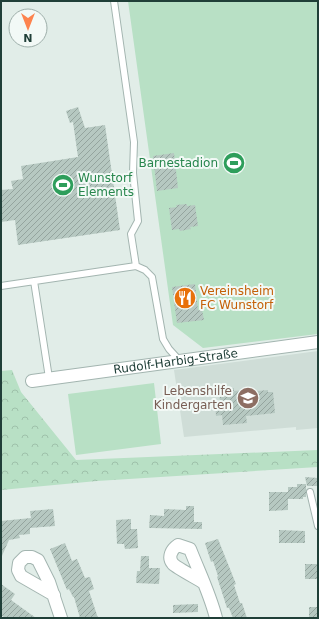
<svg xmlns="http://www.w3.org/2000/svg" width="319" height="619" font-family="'DejaVu Sans',sans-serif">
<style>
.built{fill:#cfddd7}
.green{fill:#b8e0c5}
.forest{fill:url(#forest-crowns)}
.building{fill:url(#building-hatch)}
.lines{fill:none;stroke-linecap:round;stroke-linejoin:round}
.lane-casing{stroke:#a3b5b0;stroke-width:8}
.street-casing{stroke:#a3b5b0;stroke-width:14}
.lane{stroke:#fff;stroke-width:6}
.street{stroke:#fff;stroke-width:12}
.labels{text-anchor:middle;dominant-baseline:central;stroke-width:4;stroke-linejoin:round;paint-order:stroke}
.leisure-label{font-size:12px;fill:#27864d;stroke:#f2f9f6;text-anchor:end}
.food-label{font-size:12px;fill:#c56008;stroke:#f2f9f6;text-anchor:start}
.street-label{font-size:12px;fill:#203f38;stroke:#f2f9f6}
.education-label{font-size:12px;fill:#785e54;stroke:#f2f9f6;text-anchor:end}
</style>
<defs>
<pattern id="forest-crowns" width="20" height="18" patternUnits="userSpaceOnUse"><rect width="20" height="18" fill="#b8e0c5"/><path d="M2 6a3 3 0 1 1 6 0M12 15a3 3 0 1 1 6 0" fill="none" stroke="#9ec1aa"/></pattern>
<pattern id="building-hatch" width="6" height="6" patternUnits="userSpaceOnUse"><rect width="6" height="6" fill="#b6c8c1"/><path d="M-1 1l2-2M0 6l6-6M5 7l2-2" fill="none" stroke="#94a49e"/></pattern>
</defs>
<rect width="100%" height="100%" fill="#e1ede8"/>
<path class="built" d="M318,351V428L296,430V427L184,437L174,370Z"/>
<path class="green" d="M128,1H318V334L203,348L173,325Z
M154,383L161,444L76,455L68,394Z"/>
<path class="forest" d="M12,370L21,392L76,460L318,450V467L97,481L1,490V371Z"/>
<path class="building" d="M78,107L85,128L105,125L120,230L18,245L15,220L1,222V190L13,189L11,181L23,179L21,166L78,157L73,122L70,123L66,111Z
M174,153L178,188L157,191L153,156Z
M187,204V206L195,205L198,226L190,227L191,229L180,231L179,229L172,230L169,208L177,207L176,205Z
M195,284L198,310H202L204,320L177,323L172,287Z
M234,388V391L244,390V392L268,390V392H273L275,413L246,416L247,423L223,425L222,415L216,416L215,402L220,401L219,389Z
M305,477L318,478V486H307Z
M297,484H306V497H303V499H288V487H297Z
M269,492H288V510L269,511Z
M186,506H194V522H202V529L149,528L150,515L164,516V509L186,510Z
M53,509L55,526L30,528V534L19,535L20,538L9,540L1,558V521L31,518L30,511Z
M131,519V529H137L138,548L125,549L124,544H117L116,520Z
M279,530L305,531V543H279Z
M218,539L236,584L234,585L240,603H242L247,618H233L229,608H227L217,577L218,576L213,561L211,562L205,543Z
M65,543L72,561L77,559L85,578L90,577L94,589L89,591L98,618H80L74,597H73L69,589L67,590L50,549Z
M141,556H149V568H160L159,584L136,583L137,571H140Z
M305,564H318V579H305Z
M1,584L15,594L11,600L36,618H5L1,615Z
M198,604V612L173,613V605Z
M309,607H317L318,618H309Z"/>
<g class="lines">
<g class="lane-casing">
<path id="lane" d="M114,1L134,142L133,173L138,221L131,234L136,266
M34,281L49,378
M1,286L136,266L145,270L152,277L163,339L169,349L179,360
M310,492L318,526"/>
</g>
<g class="street-casing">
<g id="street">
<path id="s1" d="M32,381L318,342"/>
<path d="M204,583C198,579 177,568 173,564C167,557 172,549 178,545L190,549C199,572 210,594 216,618"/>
<path d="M54,595L21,576L18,570L19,563L25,557H32L38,560L49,582L61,618"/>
</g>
</g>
<use href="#lane" class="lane"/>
<use href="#street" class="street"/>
</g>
<defs>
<g id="stadium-disc" transform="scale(1.15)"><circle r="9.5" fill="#2e9e5b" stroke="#f2f9f6"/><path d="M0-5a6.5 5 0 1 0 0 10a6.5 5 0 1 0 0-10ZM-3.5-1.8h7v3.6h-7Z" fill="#fff"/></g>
<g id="restaurant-disc" transform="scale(1.15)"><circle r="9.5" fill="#e8710a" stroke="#f2f9f6"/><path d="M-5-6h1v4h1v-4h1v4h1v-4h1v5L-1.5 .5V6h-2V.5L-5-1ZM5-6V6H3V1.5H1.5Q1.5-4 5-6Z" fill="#fff"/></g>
<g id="school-disc" transform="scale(1.15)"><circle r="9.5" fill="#8d6e63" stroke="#f2f9f6"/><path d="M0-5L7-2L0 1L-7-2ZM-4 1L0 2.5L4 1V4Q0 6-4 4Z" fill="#fff"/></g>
</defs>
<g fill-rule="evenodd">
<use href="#stadium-disc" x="234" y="163"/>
<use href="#stadium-disc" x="63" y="185"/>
<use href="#restaurant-disc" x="185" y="298"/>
<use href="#school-disc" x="248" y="398"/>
</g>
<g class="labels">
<g class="leisure-label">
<text x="218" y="163">Barnestadion</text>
<text x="78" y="178" text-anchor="start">Wunstorf<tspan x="78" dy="14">Elements</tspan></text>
</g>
<g class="food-label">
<text x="200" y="291">Vereinsheim<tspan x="200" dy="14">FC Wunstorf</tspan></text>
</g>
<g class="street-label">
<text stroke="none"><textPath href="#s1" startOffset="145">Rudolf-Harbig-Straße</textPath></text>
</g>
<g class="education-label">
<text x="232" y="391">Lebenshilfe<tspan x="232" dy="14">Kindergarten</tspan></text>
</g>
</g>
<rect width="319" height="619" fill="none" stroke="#203f38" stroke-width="4"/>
<g transform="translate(28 28) rotate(180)"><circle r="19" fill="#f2f9f6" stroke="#9eafaa"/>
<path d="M0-3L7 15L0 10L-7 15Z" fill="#fd834e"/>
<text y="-6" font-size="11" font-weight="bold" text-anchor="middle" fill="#203f38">N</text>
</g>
</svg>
